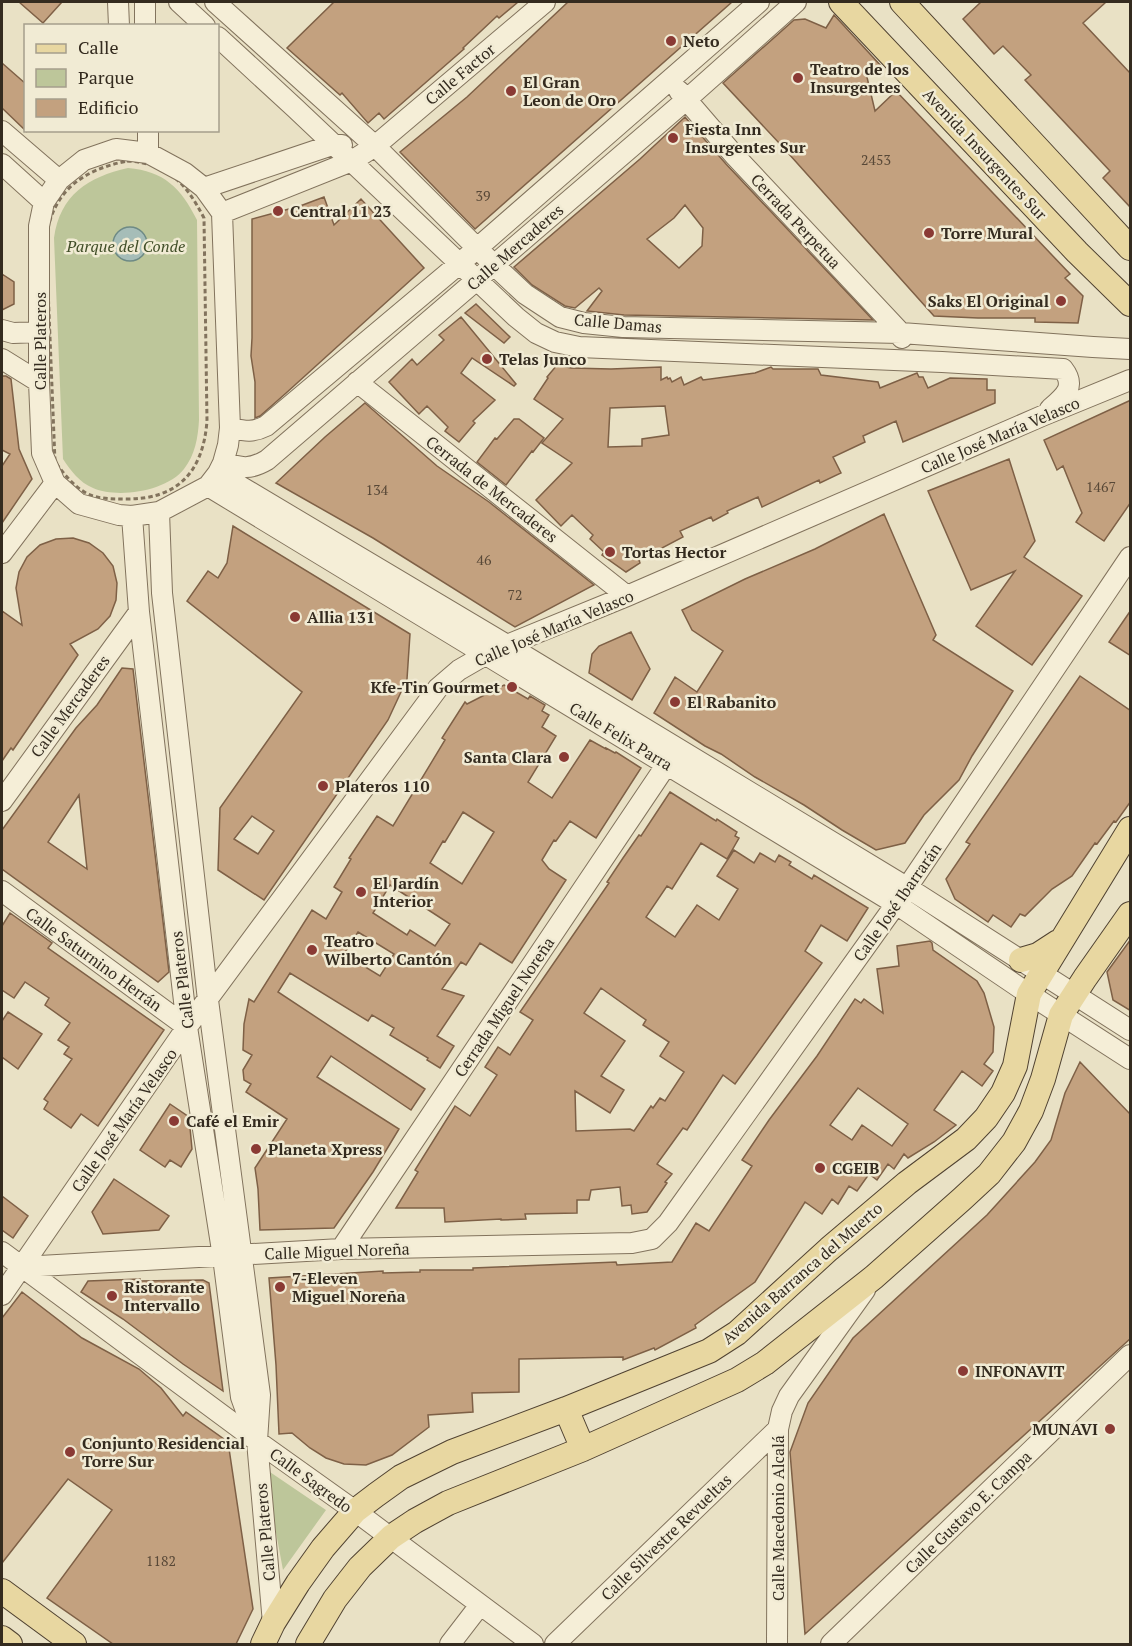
<svg xmlns="http://www.w3.org/2000/svg" width="1132" height="1646" font-family="'PT Serif',serif">
<style>
.green{fill:#bdc69a}
.water{fill:#a6bdb8;stroke:#6e8a85;stroke-width:1.5}
.building{fill:#c3a17f;stroke:#7e6046;stroke-width:1.5;fill-rule:evenodd}
.lines{fill:none;stroke-linecap:round;stroke-linejoin:round}
.minor-casing{stroke:#82735d;stroke-width:22}
.major-casing{stroke:#504231;stroke-width:26}
.path{stroke:#82735d;stroke-width:3;stroke-dasharray:4.5 3;stroke-linecap:butt}
.minor{stroke:#f5eed7;stroke-width:20}
.major{stroke:#e8d7a1;stroke-width:24}
.poi-dot{fill:#8a3a34;stroke:#f1ebd4;stroke-width:2}
.labels{text-anchor:middle;dominant-baseline:central;stroke-width:5;stroke-linejoin:round;paint-order:stroke}
.number-label{font-size:14px;fill:#584837}
.poi-label{font-size:16px;font-weight:bold;fill:#342b1f;stroke:#f1ebd4;text-anchor:start}
.street-label{font-size:16px;fill:#342b1f;stroke:#f1ebd4}
.park-label{font-size:16px;font-style:italic;fill:#414e28;stroke:#f1ebd4}
</style>
<rect width="100%" height="100%" fill="#e9e1c5"/>
<path class="green" d="M128,168C164,171 181,188 197,220L199,420C198,438 195,455 184,469C167,491 118,499 93,488C79,482 71,471 63,459L54,238C60,195 88,177 128,168Z
M264,1468L326,1510L283,1570Z"/>
<path class="water" d="M113 244a17 17 0 1 1 34 0a17 17 0 1 1-34 0Z"/>
<path class="building" d="M19,2H62L43,23Z
M334,2H518L499,18L497,16L463,48L464,49L384,119L379,113L368,123L342,93L340,95L287,48Z
M568,2H732L475,229L400,152L467,97Z
M981,2H1106L1083,23L1131,74V208L1103,178L1110,171L1025,80L1031,75L1003,46L994,54L963,19Z
M834,15L882,67L866,73L875,111L896,91L1070,274L1065,278L1083,296L1078,323L1035,322V318H978L934,316L780,144L723,83L794,20L805,19L826,28Z
M2,63L26,84V131L2,108Z
M685,117L726,164L873,320L624,315L587,311L602,291L599,288L575,308L565,306L532,285L514,267L640,159ZM685,205L703,228L702,246L679,268L647,239L674,218Z
M324,197L334,225L361,199L424,268L285,394L260,416L255,418V382L251,356L252,338V219L300,206Z
M2,274L14,282V304L2,310Z
M476,304L510,337L504,343L465,313Z
M461,317L516,384L514,386L472,358L461,373L495,400L473,421L475,423L459,442L445,431L448,427L427,406L419,414L389,382L412,359L417,365L444,340L439,335Z
M557,365L571,368L611,369L661,367V380L667,377L668,379L670,378L672,382L681,377L684,385L701,377L703,380L755,373L771,367L773,369H818L821,375L878,382L880,388L917,373L919,377H923L928,388L950,378L987,379V390H995V403L903,442L896,421L863,436L865,442L833,457L841,473L820,483L819,480L762,507L758,497L727,511L728,513L713,521L711,517L680,531L683,537L639,560L640,563L626,572L602,555L604,552L590,539L593,535L572,515L561,526L536,500L572,463L542,443L563,419L534,399L548,378L547,377ZM665,406L669,435L642,439V446L608,447L610,408Z
M2,376H6L11,379L19,449L32,479L2,523V466L10,454L2,450Z
M1131,400V502L1104,541L1076,522L1082,513L1063,466L1057,470L1044,440Z
M365,403L437,466L489,502L594,585L515,627L373,538L276,483L325,437Z
M514,419H519L544,438L533,452L532,451L506,485L477,462L495,438L497,439Z
M1009,459L1035,541L1024,557L1082,596L1032,665L976,626L1015,571L971,590L928,491Z
M884,514L936,635L933,640L1013,691L972,756L959,780L924,815L905,843L876,850L842,830L804,805L755,777L721,754L705,746L654,713L675,677L697,692L723,651L692,630L682,610L745,579L815,549Z
M233,526L410,634L407,679L388,720L264,900L218,870L220,808L302,692L187,601L208,571L218,578L227,563ZM252,816L274,831L258,854L234,839Z
M73,538L89,543L103,553L113,566L117,583L116,600L110,616L98,629L70,644L78,655L13,750L11,748L2,761V611L22,625L16,588L19,572L27,557L40,545L56,539Z
M1131,610V656L1109,642Z
M631,632L650,669L632,700L589,673L592,654L599,646Z
M122,668L133,669L169,972L158,982L2,869V830L76,728L97,705ZM79,795L87,869L48,842Z
M1080,676L1131,711V801L1116,822L1114,821L1097,844L1095,843L1072,876L1052,889L1025,916L1020,914L1011,927L993,915L988,922L955,899L946,879L970,844L966,842Z
M504,685L528,699L530,696L545,705L542,711L549,715L542,727L556,736L528,782L552,798L590,740L606,749V748L615,753L616,752L641,768L596,838L570,821L556,841L554,840L542,860L549,869L566,880L512,963L480,943L466,965L461,962L442,989L464,996L437,1036L454,1046L440,1068L427,1060L428,1058L390,1035L394,1028L372,1015L368,1021L290,973L278,992L425,1089L411,1110L331,1056L317,1077L399,1129L373,1172L334,1228L260,1230L258,1189L255,1168L287,1119L246,1092L251,1084L244,1080L243,1070L252,1055L243,1050L244,1024L249,999L254,1002L312,910L326,919L342,892L334,887L351,859L349,858L377,816L393,826L445,740L442,738L465,702L467,704ZM463,812L494,832L462,884L430,863L443,841L445,842ZM390,885L450,924L435,946L410,930L407,935L373,913ZM358,932L394,954L380,976L344,954Z
M670,792L716,821L717,819L737,832L735,836L739,838L727,859L701,843L672,889L667,886L646,917L675,937L697,905L719,920L738,889L717,876L734,850L754,863L760,853L775,862L779,855L791,862L789,865L812,879L814,875L868,908L847,941L821,925L805,951L822,963L735,1084L723,1075L687,1130L683,1128L657,1164L672,1174L665,1182L667,1183L647,1212L632,1214L631,1205L622,1206L620,1187L591,1190L589,1200H577V1213L525,1214L526,1219L501,1220V1219L445,1222L444,1208H396L418,1172L415,1170L455,1106L470,1116L497,1075L485,1067L498,1047L510,1055L533,1020L520,1012L609,883L607,882L623,858L639,835L641,836ZM601,988L646,1020L643,1025L669,1042L660,1056L684,1072L665,1101L660,1098L653,1108L651,1106L634,1131L630,1129L576,1131L575,1091L610,1113L624,1090L601,1076L625,1041L584,1013Z
M10,913L52,943L48,948L164,1030L98,1126L81,1114L71,1128L44,1109L48,1102L44,1099L72,1059L64,1054L69,1047L58,1040L70,1023L45,1005L49,998L25,982L14,998L2,990V926Z
M1131,939V1011L1113,1000L1107,972Z
M930,941L932,943L933,950L977,981L984,993L994,1027L993,1052L984,1064L993,1071L982,1086L962,1071L934,1110L956,1125L934,1142L908,1158L904,1154L894,1169L888,1164L877,1180L869,1174L857,1191L849,1186L838,1204L832,1199L822,1214L805,1202L755,1282L695,1325L696,1328L655,1350L654,1348L623,1360V1357L519,1359V1392L472,1393L473,1412L428,1415L429,1427L392,1455L366,1465L344,1464L326,1458L310,1448L292,1433L279,1434L276,1365L269,1278L383,1271V1273L420,1272V1270H473V1268L616,1262L617,1265L672,1262L696,1223L709,1231L752,1166L742,1160L769,1120L817,1056L855,999L861,1003L864,999L883,1013L877,969L899,966L897,946ZM858,1088L908,1124L892,1146L862,1125L852,1140L830,1125Z
M8,1012L42,1034L18,1069L2,1057V1021Z
M1080,1062L1131,1115V1338L805,1634L790,1452L808,1403L853,1338L987,1215L1035,1162L1051,1140L1065,1093Z
M170,1104L189,1117L192,1149L181,1167L170,1160L165,1167L140,1150Z
M114,1179L169,1216L159,1230L103,1234L92,1212Z
M2,1196L28,1216L13,1238L2,1230Z
M140,1279V1281L203,1280L209,1283L223,1391L183,1364L123,1319L81,1292L88,1281Z
M22,1292L82,1338L139,1369L161,1388L183,1416L186,1412L228,1442L253,1609L236,1644H113L47,1598L112,1510L68,1479L2,1563V1318Z"/>
<g class="lines">
<g class="minor-casing">
<path id="minor" d="M118,2L119,26
M145,2V26
M179,2L205,26
M215,2L375,146L494,265L525,294L560,317L584,323L623,327L901,333L1093,347L1130,349
M218,37L295,108L516,317L536,333L555,342L579,347L942,362L1063,369C1077,387 1064,397 1050,409
M679,91L735,156L901,333L902,338
M148,130V153
M2,131L59,180
M116,149L148,153L185,173L204,188L222,213L230,428L228,445L223,463L218,473L208,486L159,512L132,516L119,515L79,504L55,483L42,453L39,382V226L44,202L59,180L84,160Z
M2,164L44,202
M204,188L332,145H342
M222,213L352,161L375,146L545,2
M2,330L13,333L40,332
M2,359L39,382
M357,382L627,596
M230,428C245,431 252,433 266,426L459,264L759,2
M223,463C242,468 250,470 267,460L686,100L796,2
M218,473L507,645L908,888L1130,1030
M208,486L896,904L1029,994L1130,1059
M159,512L162,593L208,1000L260,1395L257,1441L273,1623
M132,516L139,612L187,1027L223,1257L241,1397L254,1433
M2,553L55,483
M2,801L139,612
M2,891L187,1027
M341,1249L667,764
M2,1252L257,1441L355,1511L533,1644
M22,1267L341,1249L632,1243L652,1239L668,1223L896,904L1130,557
M2,1295L187,1027L438,688L459,670L485,655L507,645L627,596L1042,416L1130,380
M450,1644L480,1605
M555,1644L778,1429
M777,1644L778,1429L782,1411L789,1396L865,1290
M831,1644L1130,1355"/>
</g>
<g class="major-casing">
<path id="major" d="M841,2L1077,252L1130,304
M902,2L1130,248
M1021,960L1038,955L1058,942
M566,1409L583,1449
M2,1591L74,1644
M2,1638L10,1644
M263,1644L273,1623L298,1583L323,1548L355,1511L376,1495L401,1477L452,1452L566,1409L709,1351L737,1333L829,1249L907,1183L966,1139L986,1118L1003,1093L1015,1066L1029,994L1130,829
M308,1644L335,1599L360,1567L391,1537L415,1521L448,1503L583,1449L737,1380L765,1363L874,1277L962,1199L989,1174L1014,1142L1031,1111L1043,1079L1061,1015L1085,978L1130,914"/>
</g>
<path class="path" d="M127,161C168,163 186,183 204,218L207,421C203,472 178,500 124,499C112,499 99,499 88,494C74,487 65,475 55,462L46,238C53,190 83,170 127,161Z"/>
<use href="#minor" class="minor"/>
<use href="#major" class="major"/>
</g>
<g class="poi-dot">
<circle cx="671" cy="41" r="6"/>
<circle cx="798" cy="78" r="6"/>
<circle cx="511" cy="91" r="6"/>
<circle cx="673" cy="138" r="6"/>
<circle cx="278" cy="211" r="6"/>
<circle cx="929" cy="233" r="6"/>
<circle cx="1061" cy="301" r="6"/>
<circle cx="487" cy="359" r="6"/>
<circle cx="610" cy="552" r="6"/>
<circle cx="295" cy="617" r="6"/>
<circle cx="512" cy="687" r="6"/>
<circle cx="675" cy="702" r="6"/>
<circle cx="564" cy="757" r="6"/>
<circle cx="323" cy="786" r="6"/>
<circle cx="361" cy="892" r="6"/>
<circle cx="312" cy="950" r="6"/>
<circle cx="174" cy="1121" r="6"/>
<circle cx="256" cy="1149" r="6"/>
<circle cx="820" cy="1168" r="6"/>
<circle cx="280" cy="1287" r="6"/>
<circle cx="112" cy="1296" r="6"/>
<circle cx="963" cy="1371" r="6"/>
<circle cx="1110" cy="1429" r="6"/>
<circle cx="70" cy="1452" r="6"/>
</g>
<g class="labels">
<g class="number-label">
<text x="876" y="159">2453</text>
<text x="483" y="195">39</text>
<text x="1101" y="486">1467</text>
<text x="377" y="489">134</text>
<text x="484" y="559">46</text>
<text x="515" y="594">72</text>
<text x="161" y="1560">1182</text>
</g>
<g class="poi-label">
<text x="683" y="41">Neto</text>
<text x="810" y="69">Teatro de los<tspan x="810" dy="18">Insurgentes</tspan></text>
<text x="523" y="82">El Gran<tspan x="523" dy="18">Leon de Oro</tspan></text>
<text x="685" y="129">Fiesta Inn<tspan x="685" dy="18">Insurgentes Sur</tspan></text>
<text x="290" y="211">Central 11 23</text>
<text x="941" y="233">Torre Mural</text>
<text x="1049" y="301" text-anchor="end">Saks El Original</text>
<text x="499" y="359">Telas Junco</text>
<text x="622" y="552">Tortas Hector</text>
<text x="307" y="617">Allia 131</text>
<text x="500" y="687" text-anchor="end">Kfe-Tin Gourmet</text>
<text x="687" y="702">El Rabanito</text>
<text x="552" y="757" text-anchor="end">Santa Clara</text>
<text x="335" y="786">Plateros 110</text>
<text x="373" y="883">El Jardín<tspan x="373" dy="18">Interior</tspan></text>
<text x="324" y="941">Teatro<tspan x="324" dy="18">Wilberto Cantón</tspan></text>
<text x="186" y="1121">Café el Emir</text>
<text x="268" y="1149">Planeta Xpress</text>
<text x="832" y="1168">CGEIB</text>
<text x="292" y="1278">7-Eleven<tspan x="292" dy="18">Miguel Noreña</tspan></text>
<text x="124" y="1287">Ristorante<tspan x="124" dy="18">Intervallo</tspan></text>
<text x="975" y="1371">INFONAVIT</text>
<text x="1098" y="1429" text-anchor="end">MUNAVI</text>
<text x="82" y="1443">Conjunto Residencial<tspan x="82" dy="18">Torre Sur</tspan></text>
</g>
<g class="street-label">
<text transform="translate(460 74) rotate(-40)">Calle Factor</text>
<text transform="translate(985 154) rotate(47)">Avenida Insurgentes Sur</text>
<text transform="translate(796 221) rotate(47)">Cerrada Perpetua</text>
<text transform="translate(515 247) rotate(-41)">Calle Mercaderes</text>
<text transform="translate(618 323) rotate(5)">Calle Damas</text>
<text transform="translate(40 341) rotate(-90)">Calle Plateros</text>
<text transform="translate(1000 435) rotate(-23)">Calle José María Velasco</text>
<text transform="translate(492 489) rotate(38)">Cerrada de Mercaderes</text>
<text transform="translate(554 628) rotate(-23)">Calle José María Velasco</text>
<text transform="translate(70 706) rotate(-54)">Calle Mercaderes</text>
<text transform="translate(621 736) rotate(31)">Calle Felix Parra</text>
<text transform="translate(897 902) rotate(-55)">Calle José Ibarrarán</text>
<text transform="translate(94 959) rotate(36)">Calle Saturnino Herrán</text>
<text transform="translate(182 980) rotate(-97)">Calle Plateros</text>
<text transform="translate(504 1007) rotate(-56)">Cerrada Miguel Noreña</text>
<text transform="translate(124 1120) rotate(-55)">Calle José María Velasco</text>
<text transform="translate(337 1251) rotate(-2)">Calle Miguel Noreña</text>
<text transform="translate(802 1273) rotate(-41)">Avenida Barranca del Muerto</text>
<text transform="translate(311 1480) rotate(36)">Calle Sagredo</text>
<text transform="translate(968 1512) rotate(-44)">Calle Gustavo E. Campa</text>
<text transform="translate(778 1518) rotate(-90)">Calle Macedonio Alcalá</text>
<text transform="translate(265 1532) rotate(-95)">Calle Plateros</text>
<text transform="translate(666 1537) rotate(-44)">Calle Silvestre Revueltas</text>
</g>
<g class="park-label">
<text x="126" y="246">Parque del Conde</text>
</g>
</g>
<rect width="1132" height="1646" fill="none" stroke="#342b1f" stroke-width="6"/>
<rect x="24" y="24" width="195" height="108" fill="#f1ebd4" stroke="#a59e8c" stroke-width="1.5"/>
<rect x="36" y="44" width="30" height="9" fill="#e8d7a1" stroke="#a59e8c" stroke-width="1.5"/>
<text x="78" y="54" font-size="18" fill="#342b1f">Calle</text>
<rect x="36" y="69" width="30" height="18" fill="#bdc69a" stroke="#a59e8c" stroke-width="1.5"/>
<text x="78" y="84" font-size="18" fill="#342b1f">Parque</text>
<rect x="36" y="99" width="30" height="18" fill="#c3a17f" stroke="#a59e8c" stroke-width="1.5"/>
<text x="78" y="114" font-size="18" fill="#342b1f">Edificio</text>
</svg>
